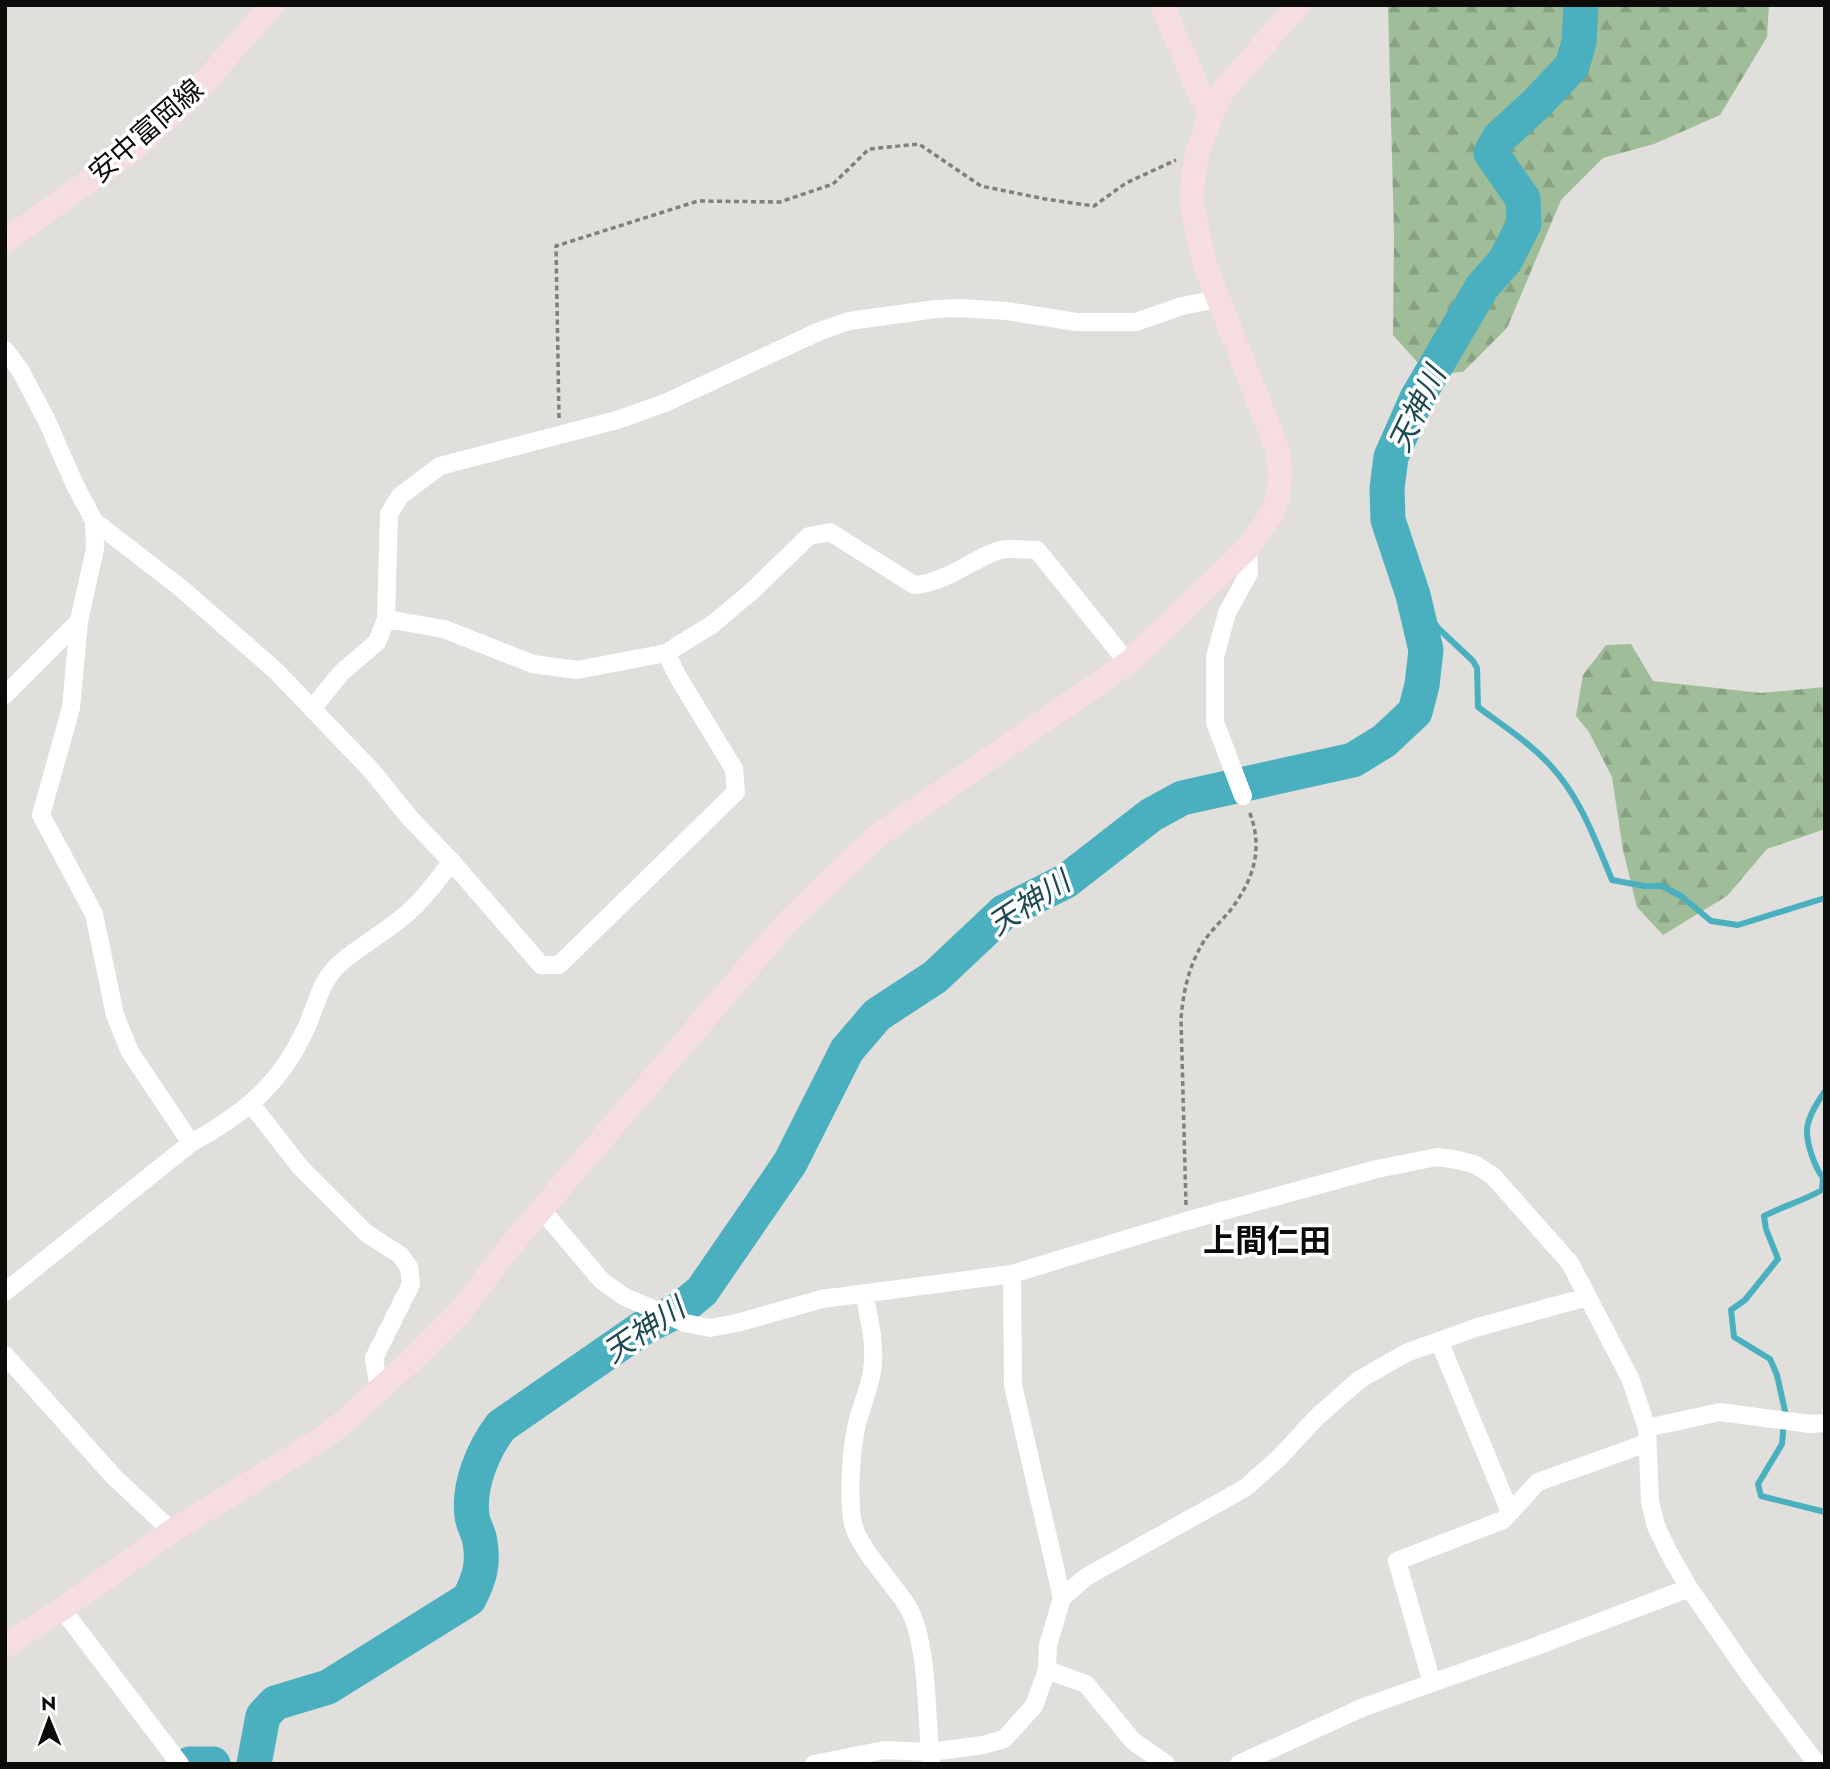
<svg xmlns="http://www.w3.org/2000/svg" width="1830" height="1769" font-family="Jost,'Noto Sans JP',sans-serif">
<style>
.forest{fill:url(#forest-firs)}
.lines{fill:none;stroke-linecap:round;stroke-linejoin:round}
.stream{stroke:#4aafbf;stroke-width:6}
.river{stroke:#4aafbf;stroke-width:35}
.path{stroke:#807f7d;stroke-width:3.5;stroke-dasharray:5 3.5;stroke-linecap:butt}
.street{stroke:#fff;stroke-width:18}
.secondary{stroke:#f5dde0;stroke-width:24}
.labels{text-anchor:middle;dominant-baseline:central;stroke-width:7;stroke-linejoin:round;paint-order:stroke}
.street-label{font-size:28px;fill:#0c0b0a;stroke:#fff}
.water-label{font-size:30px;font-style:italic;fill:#1e4b52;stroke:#fff}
.quarter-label{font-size:32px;font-weight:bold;fill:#0c0b0a;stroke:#fff}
</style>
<defs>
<pattern id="forest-firs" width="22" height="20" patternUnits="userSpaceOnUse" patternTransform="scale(1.75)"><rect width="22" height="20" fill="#9fbd98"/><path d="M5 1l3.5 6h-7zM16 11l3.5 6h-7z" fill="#88a182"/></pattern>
</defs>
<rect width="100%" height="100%" fill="#e0dfdb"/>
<path class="forest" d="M1388,5H1769L1767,37L1720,115L1654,144L1603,158L1561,200L1507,328L1463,372L1428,374L1393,335L1394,235Z
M1631,644L1653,681L1761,693L1825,687V829L1767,849L1727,896L1663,935L1637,907L1623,850L1612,777L1589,732L1576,716L1583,675L1606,645Z"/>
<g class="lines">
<path class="stream" d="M1413,595L1439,629L1473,661L1477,668L1478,707C1502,725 1529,742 1550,765C1580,797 1595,839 1612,880L1644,886H1662L1681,896L1711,921L1738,925L1825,898
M1825,1091C1818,1101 1807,1119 1807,1131C1807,1146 1815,1167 1823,1178L1822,1190C1803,1201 1783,1206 1764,1216L1766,1229L1778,1259L1745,1300L1731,1310L1734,1337L1770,1359L1777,1375L1785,1411L1782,1444L1758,1484L1761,1496L1825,1512"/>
<path class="river" d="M190,1764H213
M254,1764L263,1716L275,1703L328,1687L469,1599C479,1579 484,1565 480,1542C479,1533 473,1525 472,1516C468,1485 483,1450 501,1426L644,1327L679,1310L702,1291L790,1163L847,1050L877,1015L935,977L1004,912L1066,881L1151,815L1182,798L1353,760L1384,741L1415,712L1422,685L1426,650L1413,595L1388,520L1387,488L1391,457L1417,398L1482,287L1505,261L1524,224L1523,199L1491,153L1499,138L1537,103L1572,66L1579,42L1581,5"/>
<path class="path" d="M559,418L556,246L698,201L780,202L833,184L869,149L919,144L981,186L1045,199L1094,206L1126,183L1176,160
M1186,1205L1181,1019C1183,992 1189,965 1204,941C1211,931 1221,921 1229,912C1254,880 1264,848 1249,811"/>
<path class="street" d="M5,350L20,370L47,421L74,483L94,521L182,589L276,671L372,771L409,817L452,862L541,965H559L736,792L734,769L678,677L666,653
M94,521L95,549L79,621L71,708L41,815L94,914L115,1015L130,1052L191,1143
M386,619L444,629L533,664L577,670L666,653L713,624L752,591L809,536L830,532L914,585C945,583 969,561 997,551C1008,547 1025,550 1037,550L1128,663
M5,695L79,621
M312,709L341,673L377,642L386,619L389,514L400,496L440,466L617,420L665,403L820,331L849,321L936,309L960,308L1007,311L1076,322H1136L1182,306L1218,299
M1243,796L1215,722V657L1227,613L1249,573L1248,548
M251,1104L301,1168L366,1233L400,1255L409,1267L411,1284L374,1358L379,1389
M541,1209L601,1280L623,1296L685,1323L710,1328L737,1323L822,1299L1012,1274L1186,1221L1377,1169L1437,1157L1458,1160L1476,1165L1493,1176L1570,1263L1630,1378L1647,1428L1650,1502L1656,1526L1669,1553L1689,1588L1751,1677L1817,1764
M5,1292L191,1143C244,1114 281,1084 306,1028C316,1007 320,983 337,966C361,944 391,930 414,907C428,894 439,877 452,862
M864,1293C869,1318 876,1345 872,1371C869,1390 860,1409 856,1428C851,1452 848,1498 853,1523C858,1548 894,1584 908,1607C929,1644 926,1720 931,1763
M1439,1341L1510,1512
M5,1355L115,1478L172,1531
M1647,1428L1720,1412L1810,1424L1825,1423
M1062,1598L1086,1577L1245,1488L1278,1459L1316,1418L1359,1380L1406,1353L1475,1328L1587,1297
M62,1609L180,1764
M1047,1670L1086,1684L1133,1741L1166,1764
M1432,1683L1397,1561L1503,1520L1538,1482L1647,1443
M814,1764L884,1750L930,1752L983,1745L1004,1739L1034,1706L1047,1670L1048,1645L1062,1598L1013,1385L1012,1274
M1239,1764L1364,1707L1534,1647L1689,1588"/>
<path class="secondary" d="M1162,5L1210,118
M5,241L134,149L195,93L272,5
M5,1646L62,1609L172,1531L332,1432L413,1359L462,1310L507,1250L788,921L877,836L1128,663L1248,548L1272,513L1278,498L1280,476L1278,451L1205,265L1192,205L1193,175L1198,150L1210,118L1224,90L1298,5"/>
</g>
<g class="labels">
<g class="street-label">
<text transform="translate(146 131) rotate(-41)">安中富岡線</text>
</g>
<g class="water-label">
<text transform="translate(1417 409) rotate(-64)">天神川</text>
<text transform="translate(1029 903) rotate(-33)">天神川</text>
<text transform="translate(644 1330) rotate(-34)">天神川</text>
</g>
<g class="quarter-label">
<text x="1267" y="1241">上間仁田</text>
</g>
</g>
<rect width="1830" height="1769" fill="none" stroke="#0c0b0a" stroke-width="14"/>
<g transform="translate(49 1720) rotate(359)" stroke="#ffffff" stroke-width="5" paint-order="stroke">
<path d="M0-5L12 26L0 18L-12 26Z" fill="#0c0b0a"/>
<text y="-10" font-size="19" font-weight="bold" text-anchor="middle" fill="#0c0b0a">N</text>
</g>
</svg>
